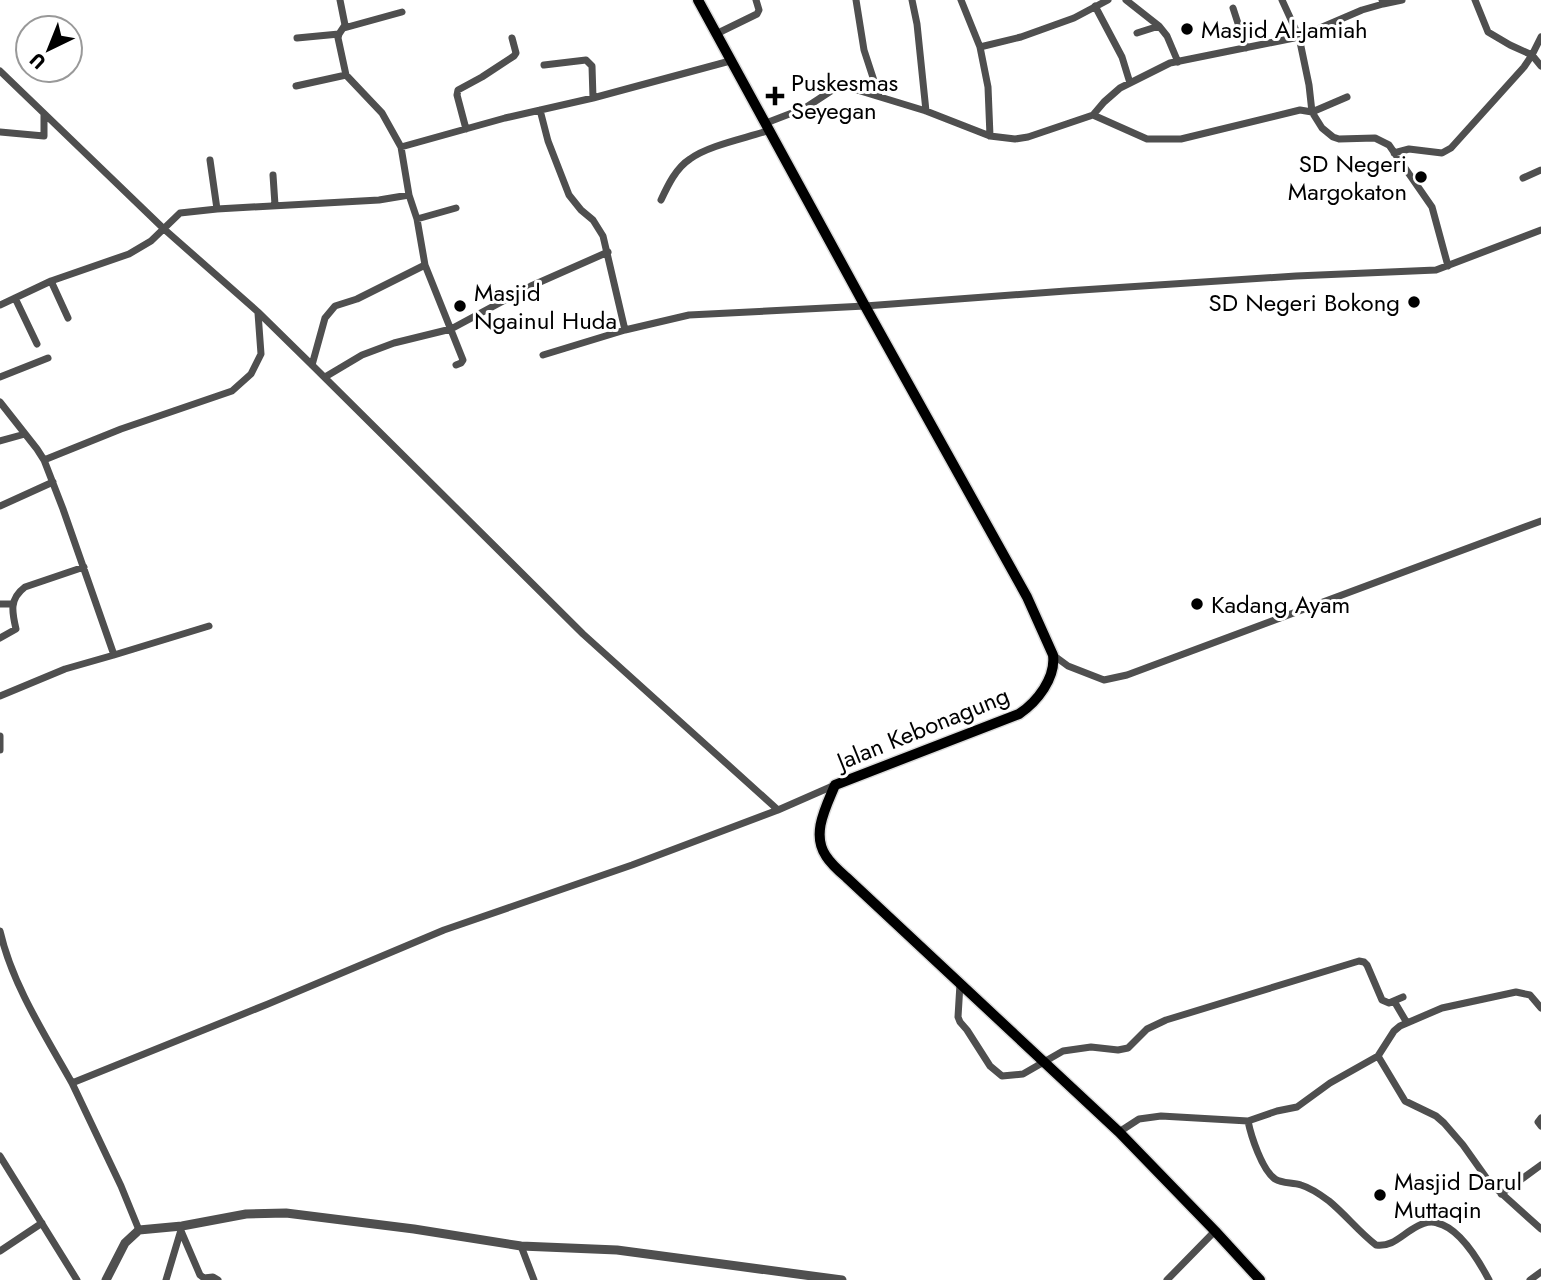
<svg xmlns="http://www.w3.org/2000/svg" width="1541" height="1280" font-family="Jost,sans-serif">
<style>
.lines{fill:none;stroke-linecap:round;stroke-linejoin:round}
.primary-casing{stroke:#dbdbdb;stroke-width:13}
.minor{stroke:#4f4f4f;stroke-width:7}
.tertiary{stroke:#4f4f4f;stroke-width:9}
.primary{stroke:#000;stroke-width:10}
.poi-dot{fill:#000;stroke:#fff;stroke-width:2.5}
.labels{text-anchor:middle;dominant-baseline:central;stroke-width:6;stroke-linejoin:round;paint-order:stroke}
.poi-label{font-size:24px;fill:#000;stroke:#fff;text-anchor:start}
.street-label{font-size:24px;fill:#000;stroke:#fff}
</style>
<rect width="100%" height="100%" fill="#fff"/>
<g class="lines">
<g class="primary-casing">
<path id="primary" d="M698,0L865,306L1027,597L1053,655C1056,678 1037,702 1019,714L835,785C826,807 811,834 826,856C831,864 839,871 846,877L1119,1132L1215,1231L1260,1280"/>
</g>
<path class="minor" d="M340,0L345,25L339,34L338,38L346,75L382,113L401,147
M856,0L864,50L879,96
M912,0L917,24L926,111
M961,0L980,47L988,87L990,136
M1126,0L1159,26L1167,36L1178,62
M1282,0L1299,37L1309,85L1312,112L1347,97
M1475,0L1488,32L1510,45L1532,55L1541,66
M1383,4L1402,0
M1095,6L1122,57L1130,83
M1233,8L1246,48
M344,28L402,12
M1137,33L1159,26
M716,34L757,14L759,10L756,0
M297,38L339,34
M980,47L1021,37L1074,18L1108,0
M544,65L586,60L592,66L593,98
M0,71L164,229L258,312L312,365L583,634L778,810
M296,86L346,75
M540,110L548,141L569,195L581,210L593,220L603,236L625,330
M1093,115L1104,102L1120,88L1170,63L1299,37L1362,10L1383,4L1382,0
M766,123L805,108L834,89L844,86L926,111L990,136L1015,139L1028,137L1093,115L1147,139H1181L1300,110L1312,112L1322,128L1333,137L1339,139L1375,138L1389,145L1432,207L1448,266
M466,129L457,95L458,90L482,77L514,56L516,53L512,38
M0,132L44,136V114
M1394,153L1409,149L1442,153L1451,148L1524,67L1532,55L1541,37
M210,160L217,209
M273,175L275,205
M1523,178L1541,170
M661,200C668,185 676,168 690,159C709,145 747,138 770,130
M417,219L456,208
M425,265L463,360L461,363L456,365
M51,281L68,318
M15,298L37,344
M0,305L51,281L129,254L151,241L180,213L217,209L379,200L409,195L401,147L505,118L593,98L730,61
M543,355L625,330L689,315L865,306L1066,291L1296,276L1436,270L1541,230
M312,365L325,318L335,306L357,299L425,265L417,219L409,195
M0,377L48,358
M325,377L362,355L394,343L451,329L531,286L608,252
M0,402L37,449L44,460
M0,441L25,434
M0,506L53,482
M0,604H12
M0,638L16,629C12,612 9,599 25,587L84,567
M114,655L209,626
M1053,655L1068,666L1104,680L1127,675L1541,521
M0,696L65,669L114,655L63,509L44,460L121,429L232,391L251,374L261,354L258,313
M0,736V750
M0,931C12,984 45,1035 72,1083
M960,984L958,1017L960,1022L967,1030L990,1066L1002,1076L1023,1074L1063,1051L1091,1047L1118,1050L1128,1048L1147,1029L1166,1020L1359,961L1364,962L1367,965L1382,1000L1389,1003L1403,997
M1394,1001L1407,1023
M1378,1056L1405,1101L1436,1116L1444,1123L1463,1145L1490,1183L1541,1229
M1541,1118L1538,1122L1541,1126
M1119,1132L1139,1119L1161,1116L1248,1121
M0,1156L77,1280
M1501,1194L1541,1165
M139,1230L121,1186L72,1083L268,1004L444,930L632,865L778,810L835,785
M181,1231L200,1275L204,1278L213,1277L218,1280
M521,1246L534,1280
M0,1251L42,1223
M166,1280L181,1230
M1167,1280L1215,1231
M1489,1280C1479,1261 1460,1228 1437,1223C1428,1220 1419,1225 1411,1230C1400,1237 1391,1247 1376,1245C1359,1232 1346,1215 1329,1201C1321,1195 1311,1188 1301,1185C1292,1182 1283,1184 1275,1179C1262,1170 1251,1136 1248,1121L1277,1111L1297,1107L1330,1083L1378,1056L1394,1031L1400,1026L1442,1008L1516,992L1530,995L1541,1008
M1530,1280L1541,1272"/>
<path class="tertiary" d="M106,1280L125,1243L139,1230L182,1226L246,1214L286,1213L414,1229L521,1246L617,1250L842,1280"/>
<use href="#primary" class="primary"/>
</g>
<g class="poi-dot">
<circle cx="1187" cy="29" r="7"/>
<path d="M771.5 85.5h7v7h7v7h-7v7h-7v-7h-7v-7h7z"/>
<circle cx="1421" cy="177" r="7"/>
<circle cx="1414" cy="302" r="7"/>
<circle cx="460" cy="306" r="7"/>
<circle cx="1197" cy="604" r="7"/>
<circle cx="1380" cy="1195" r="7"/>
</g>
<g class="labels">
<g class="poi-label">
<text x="1201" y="29">Masjid Al-Jamiah</text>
<text x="791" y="82">Puskesmas<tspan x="791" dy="28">Seyegan</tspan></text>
<text x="1407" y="163" text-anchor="end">SD Negeri<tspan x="1407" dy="28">Margokaton</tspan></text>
<text x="474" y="292">Masjid<tspan x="474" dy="28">Ngainul Huda</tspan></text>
<text x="1400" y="302" text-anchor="end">SD Negeri Bokong</text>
<text x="1211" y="604">Kadang Ayam</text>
<text x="1394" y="1181">Masjid Darul<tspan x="1394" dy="28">Muttaqin</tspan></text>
</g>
<g class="street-label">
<text transform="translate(923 728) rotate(-22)">Jalan Kebonagung</text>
</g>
</g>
<g transform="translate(49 49) rotate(223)"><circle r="33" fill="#ffffff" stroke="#999999" stroke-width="2"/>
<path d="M0-5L12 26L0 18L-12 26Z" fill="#000000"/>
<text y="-10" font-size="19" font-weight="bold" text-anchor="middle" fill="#000000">U</text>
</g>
</svg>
